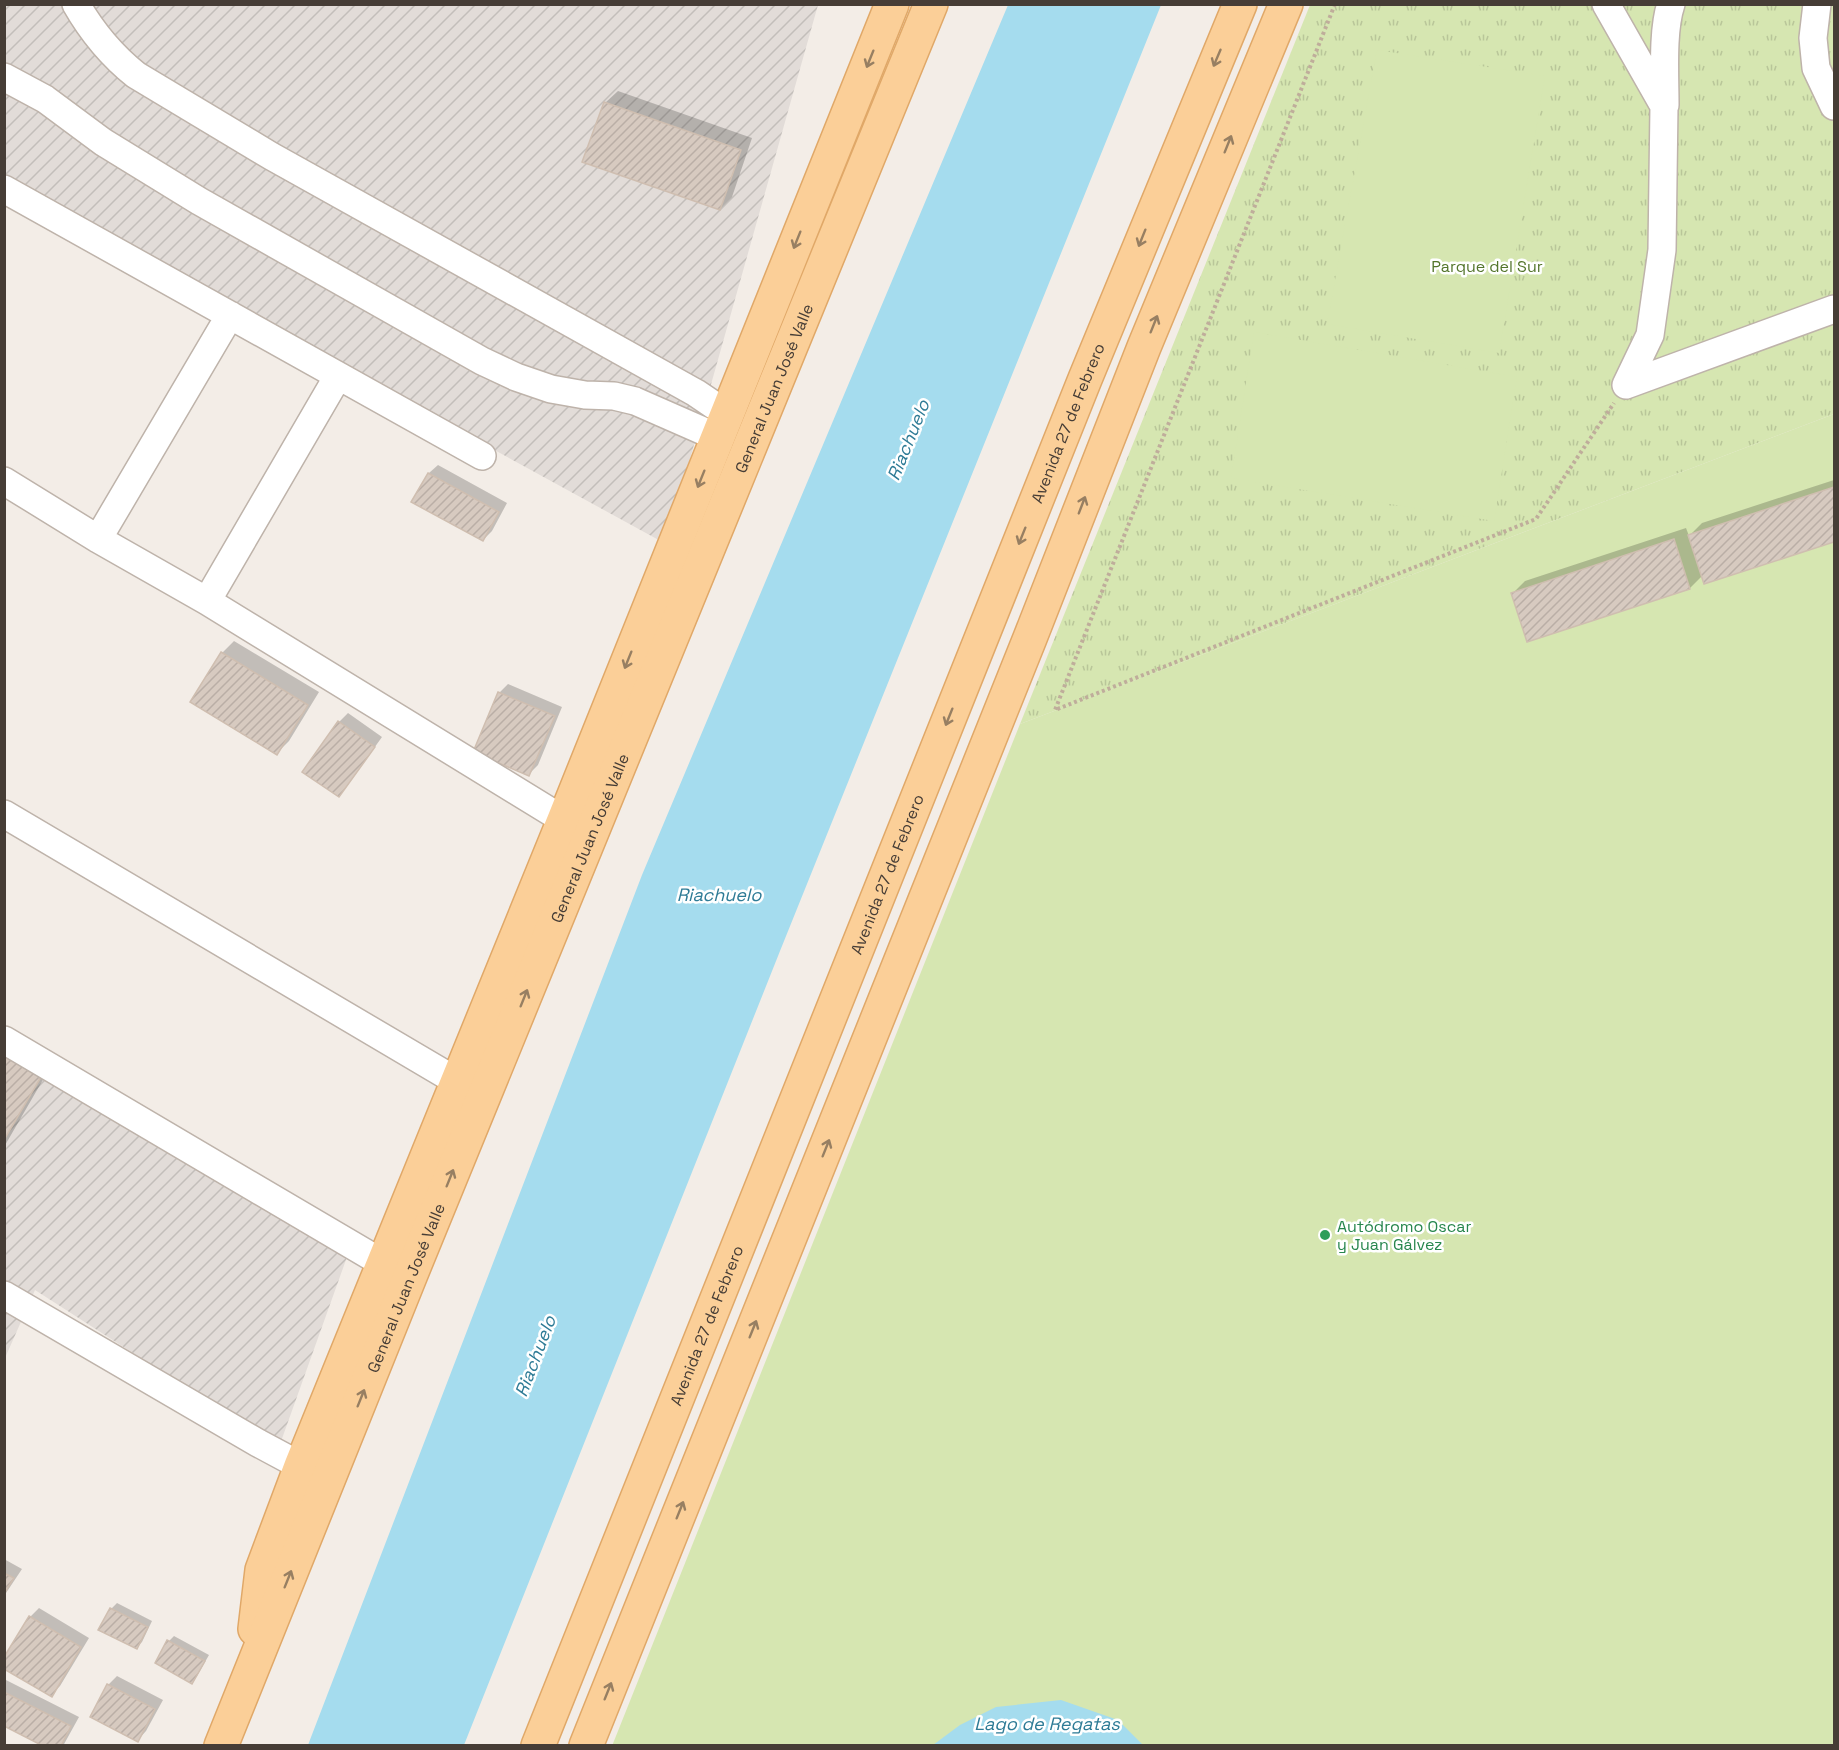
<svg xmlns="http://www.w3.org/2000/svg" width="1839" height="1750" font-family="'Space Grotesk',sans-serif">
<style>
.industrial{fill:url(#industrial-furrows)}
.park{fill:url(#park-tufts)}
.garden{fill:#d6e6b1}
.water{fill:#a5dcee}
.shadow{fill:#0003}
.building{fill:url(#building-hatch);stroke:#cfbeb0;stroke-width:1.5}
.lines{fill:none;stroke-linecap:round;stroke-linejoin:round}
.minor-casing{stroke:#beb3aa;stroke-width:30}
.major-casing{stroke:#e0a868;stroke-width:36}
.path{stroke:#bfad9b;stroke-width:4;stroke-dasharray:3 3;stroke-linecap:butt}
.minor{stroke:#fff;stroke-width:27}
.major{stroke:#fbcf98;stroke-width:33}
.oneway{stroke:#977f62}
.leisure-dot{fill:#2e9e5b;stroke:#fff;stroke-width:2}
.labels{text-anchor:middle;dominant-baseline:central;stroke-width:5;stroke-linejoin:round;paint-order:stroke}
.park-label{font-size:16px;fill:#53752b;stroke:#fff}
.street-label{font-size:16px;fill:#463d36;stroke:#fff}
.leisure-label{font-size:16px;fill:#27864d;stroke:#fff;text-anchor:start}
.water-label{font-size:18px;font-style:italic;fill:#2e7b96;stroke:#fff}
</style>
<defs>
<pattern id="industrial-furrows" width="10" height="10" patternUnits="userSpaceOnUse" patternTransform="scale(1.5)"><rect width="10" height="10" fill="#e2dcd8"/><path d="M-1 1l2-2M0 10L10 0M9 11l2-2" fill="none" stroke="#c3beba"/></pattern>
<pattern id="park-tufts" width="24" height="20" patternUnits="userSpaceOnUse" patternTransform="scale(1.5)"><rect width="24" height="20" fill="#d6e6b1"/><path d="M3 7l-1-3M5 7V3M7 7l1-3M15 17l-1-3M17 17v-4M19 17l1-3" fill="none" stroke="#b9c699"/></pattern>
<pattern id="building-hatch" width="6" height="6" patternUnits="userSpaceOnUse" patternTransform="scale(1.5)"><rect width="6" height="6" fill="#d7cac0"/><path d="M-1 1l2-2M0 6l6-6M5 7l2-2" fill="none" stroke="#baaea6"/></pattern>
</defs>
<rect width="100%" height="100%" fill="#f3ede7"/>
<path class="industrial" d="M4,5H818L666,544L5,182Z
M5,1033L352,1243L279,1447L35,1290L5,1358Z"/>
<path class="park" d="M1310,5H1834V414L1020,724Z"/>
<path class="garden" d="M1377,50L1545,76L1499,353L1327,324Z
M1254,332L1517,377L1494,521L1231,478Z
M1834,414V1745L612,1746L1020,724Z"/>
<path class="water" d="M1008,5H1161L780,951L464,1745H308L642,875Z
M1061,1700L1118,1720L1143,1745H933L960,1725L996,1707Z"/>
<path class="shadow" d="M618,91L752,138L732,197L720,209L605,103Z
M438,465L507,503L492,531L483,540L413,501L429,473Z
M1834,480V540L1705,582L1703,575L1690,588L1528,640L1513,593L1525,581L1686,528L1689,536L1702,523Z
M234,641L319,692L289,741L277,753L222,653Z
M508,684L562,707L538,765L529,774L499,693Z
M348,713L382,737L347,786L338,795L339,722Z
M4,1030L55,1059L4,1147Z
M4,1559L22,1569L4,1596Z
M117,1603L152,1621L142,1642L137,1647L111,1609Z
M39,1608L89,1638L60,1686L51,1695L30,1617Z
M174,1636L209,1655L197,1676L192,1682L169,1641Z
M117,1676L163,1700L146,1731L138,1740L108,1685Z
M4,1679L79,1717L63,1746H47L4,1724Z"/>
<path class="building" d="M604,102L741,150L720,210L582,162Z
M428,473L499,512L483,541L411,502Z
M1834,487V542L1704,584L1688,535Z
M1674,539L1690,589L1527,642L1511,593Z
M221,652L308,705L277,755L190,702Z
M498,692L555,716L529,776L473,752Z
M338,721L375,747L339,797L302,772Z
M4,1049L44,1072L4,1140Z
M4,1573L14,1578L4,1594Z
M110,1608L148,1627L137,1649L98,1630Z
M29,1616L81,1647L52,1697L4,1669V1657Z
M167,1640L205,1661L192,1684L155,1663Z
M107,1684L155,1709L138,1742L90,1717Z
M4,1692L71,1726L61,1746H43L4,1726Z"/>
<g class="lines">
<g class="minor-casing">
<path id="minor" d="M76,4C92,32 111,55 136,75L271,156L696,393L727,414
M1606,4L1664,106L1662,250L1650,335L1626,385L1834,309
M1817,4L1813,38L1816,68L1834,106
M4,77L45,99L103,142L199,201L482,361L516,377L551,389L585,395L614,396L635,401L717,437
M1665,105C1665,76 1662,30 1671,4
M4,189L482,456
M4,481L98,539L207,601L564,820
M98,539L230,315
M207,601L338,376
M4,814L458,1082
M4,1040L384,1264L401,1271
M4,1295L258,1443L301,1466L319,1472"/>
</g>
<g class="major-casing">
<g id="major">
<path d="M255,1629L262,1570L301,1466L564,820L892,4"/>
<path id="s1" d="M221,1746L411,1274L931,4"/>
<path id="s2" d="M538,1746L1085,379L1240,4"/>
<path d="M586,1746L1030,638L1144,347L1286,4"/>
</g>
</g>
<path class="path" d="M1335,4L1055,710L1536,519L1614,403"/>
<use href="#minor" class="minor"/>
<use href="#major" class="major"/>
</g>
<defs><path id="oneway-shaft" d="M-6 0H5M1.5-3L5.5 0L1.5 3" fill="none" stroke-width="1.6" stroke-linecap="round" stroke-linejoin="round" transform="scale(1.5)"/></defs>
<g class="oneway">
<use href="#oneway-shaft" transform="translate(1217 58) rotate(113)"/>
<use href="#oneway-shaft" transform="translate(870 59) rotate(112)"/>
<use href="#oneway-shaft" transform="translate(1228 144) rotate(-68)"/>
<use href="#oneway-shaft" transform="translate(1142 238) rotate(112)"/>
<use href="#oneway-shaft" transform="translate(797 240) rotate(112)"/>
<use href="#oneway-shaft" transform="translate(1154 324) rotate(-68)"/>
<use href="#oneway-shaft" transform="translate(701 479) rotate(112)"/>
<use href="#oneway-shaft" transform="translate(1082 505) rotate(-69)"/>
<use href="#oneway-shaft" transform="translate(1022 536) rotate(112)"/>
<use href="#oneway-shaft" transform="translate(628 660) rotate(112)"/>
<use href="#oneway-shaft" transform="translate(949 717) rotate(112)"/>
<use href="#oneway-shaft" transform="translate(524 998) rotate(-68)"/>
<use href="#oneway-shaft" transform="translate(826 1148) rotate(-68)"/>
<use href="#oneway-shaft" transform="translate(450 1178) rotate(-68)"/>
<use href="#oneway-shaft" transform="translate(753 1329) rotate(-68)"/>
<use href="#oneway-shaft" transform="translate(361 1398) rotate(-68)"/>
<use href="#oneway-shaft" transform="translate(680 1510) rotate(-68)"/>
<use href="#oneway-shaft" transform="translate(288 1579) rotate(-68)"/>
<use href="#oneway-shaft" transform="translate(608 1691) rotate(-68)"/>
</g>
<circle class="leisure-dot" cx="1325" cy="1235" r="6"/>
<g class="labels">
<g class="park-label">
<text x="1487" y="266">Parque del Sur</text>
</g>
<g class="street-label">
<text stroke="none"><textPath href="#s1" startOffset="1466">General Juan José Valle</textPath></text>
<text stroke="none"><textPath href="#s2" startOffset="1425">Avenida 27 de Febrero</textPath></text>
<text stroke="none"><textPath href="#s1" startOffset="980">General Juan José Valle</textPath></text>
<text stroke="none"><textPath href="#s2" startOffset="939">Avenida 27 de Febrero</textPath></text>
<text stroke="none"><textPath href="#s1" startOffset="494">General Juan José Valle</textPath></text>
<text stroke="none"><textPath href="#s2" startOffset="453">Avenida 27 de Febrero</textPath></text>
</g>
<g class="leisure-label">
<text x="1337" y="1226">Autódromo Oscar<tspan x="1337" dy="18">y Juan Gálvez</tspan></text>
</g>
<g class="water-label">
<text transform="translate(908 440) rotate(-68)">Riachuelo</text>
<text x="719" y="894">Riachuelo</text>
<text transform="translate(535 1356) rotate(-69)">Riachuelo</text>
<text x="1047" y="1723">Lago de Regatas</text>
</g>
</g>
<rect width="1839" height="1750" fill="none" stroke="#463d36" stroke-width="12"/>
</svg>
